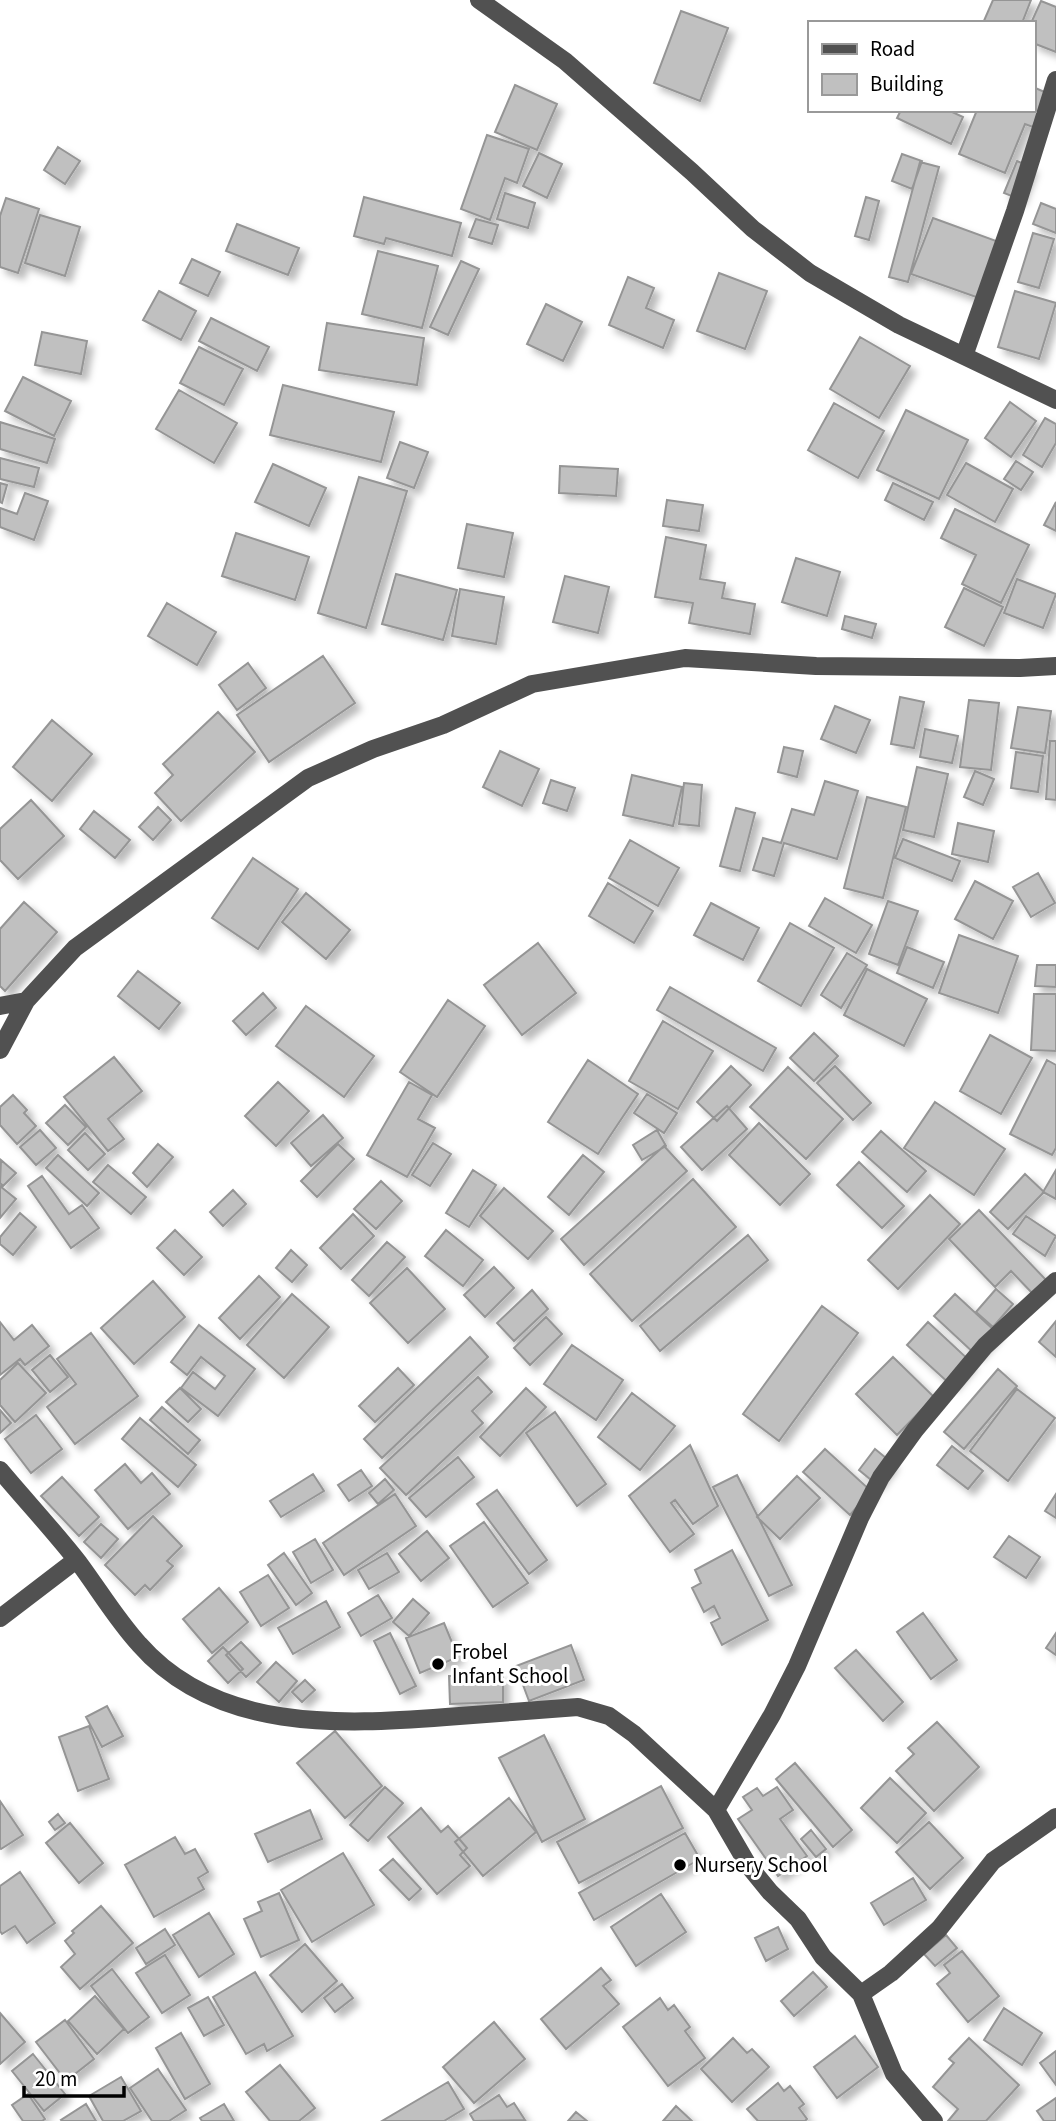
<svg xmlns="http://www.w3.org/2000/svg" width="1056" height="2121" font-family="'Source Sans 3',sans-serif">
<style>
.building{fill:#c0c0c0;stroke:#959595;stroke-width:2;filter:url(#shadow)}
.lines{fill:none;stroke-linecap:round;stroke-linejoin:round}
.minor{stroke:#515151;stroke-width:18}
.poi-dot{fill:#000;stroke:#fff;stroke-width:2.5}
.labels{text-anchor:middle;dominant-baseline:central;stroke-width:6;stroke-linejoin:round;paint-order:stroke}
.poi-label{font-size:21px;fill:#000;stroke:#fff;text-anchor:start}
</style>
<defs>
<filter id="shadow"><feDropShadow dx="6" dy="6" stdDeviation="3.5" flood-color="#0004"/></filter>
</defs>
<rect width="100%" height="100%" fill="#fff"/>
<path class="building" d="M993,0H1031L1022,23H983Z
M1041,1L1056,7V52L1033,43V23H1031Z
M681,11L728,28L700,101L654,83Z
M515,85L557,104L537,150L495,132Z
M1033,87L1047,93L1033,127L1025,124L1005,173L959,154L977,110H1033Z
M901,110H948L963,117L951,144L897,118Z
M487,135L529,149L517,183L505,178L490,220L461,209Z
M58,147L80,161L65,184L44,170Z
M539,153L562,164L547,198L523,186Z
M902,154L922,161L912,189L892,181Z
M1017,161L1031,167L1019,199L1004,193Z
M920,162L939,167L908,282L889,277Z
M505,193L535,203L528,228L497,219Z
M364,197L461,223L452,256L386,238L384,244L354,236Z
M866,197L879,201L869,240L855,236Z
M6,198L39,209L18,273L0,267V216Z
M1041,203L1056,209V233L1033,224Z
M40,215L80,227L65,276L25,263Z
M933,218L999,242L979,298L911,274Z
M476,219L498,225L492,244L469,237Z
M237,224L299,248L288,275L226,251Z
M1033,233L1054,239L1039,288L1018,282Z
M378,251L438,266L422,328L362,314Z
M192,259L220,272L208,296L180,283Z
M461,261L479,269L448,335L430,327Z
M719,273L767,291L745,349L697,331Z
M628,277L654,288L646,308L674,320L663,348L609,325Z
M159,291L196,311L181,340L143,320Z
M1015,291L1056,303L1039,359L998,347Z
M546,304L582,322L563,361L527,344Z
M211,318L269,347L257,371L199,341Z
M327,323L424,338L417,385L319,370Z
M42,332L87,341L81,374L35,365Z
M860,337L910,366L879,418L830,389Z
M199,347L243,369L224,405L180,383Z
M23,377L71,401L54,436L5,411Z
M283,385L394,412L381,462L270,435Z
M179,390L237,423L214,463L156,429Z
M1010,402L1036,421L1011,457L985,438Z
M834,403L884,431L858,478L808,450Z
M906,410L968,440L939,499L877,470Z
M1045,418L1056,424V443L1042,467L1023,455Z
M0,422L55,439L47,463L0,449Z
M400,442L428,452L414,488L387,478Z
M0,458L39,468L34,487L0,479Z
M1016,461L1033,472L1021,490L1004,479Z
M966,463L1013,489L995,522L947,495Z
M273,464L326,488L309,526L255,502Z
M560,466L618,469L616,496L559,493Z
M359,477L407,491L366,628L318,613Z
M0,483L7,485L2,503L0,502Z
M893,483L933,502L924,520L885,500Z
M25,493L48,501L34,540L0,527V508L17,514Z
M667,500L703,505L699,531L663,526Z
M1056,502V531L1044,525Z
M955,509L1029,545L1001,603L962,584L976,555L941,538Z
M467,524L513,533L504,577L458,568Z
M236,533L309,557L295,600L222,576Z
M666,537L706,545L700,579L725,583L722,598L755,604L750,634L689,623L693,603L655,597Z
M796,558L840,572L827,616L782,602Z
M396,574L457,590L443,640L382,624Z
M565,576L609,587L598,633L553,622Z
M1017,579L1056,594L1043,628L1004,613Z
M964,588L1003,607L984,646L945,627Z
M460,589L504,597L496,644L452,636Z
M167,603L216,632L197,665L148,636Z
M845,616L876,624L872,638L842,629Z
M323,656L355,703L269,762L237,715Z
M248,663L266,688L237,710L219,685Z
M900,697L924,702L914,748L891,744Z
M969,700L999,703L991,770L960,767Z
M835,706L870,720L856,753L821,739Z
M1018,707L1051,711L1045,753L1011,748Z
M218,712L255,752L181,821L155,793L173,775L163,764Z
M52,720L92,754L52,801L13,767Z
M925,729L958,736L952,763L920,757Z
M1050,741H1056V800L1046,799Z
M784,747L803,751L797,777L778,772Z
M500,751L539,769L522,806L483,787Z
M1016,752L1043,756L1038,792L1011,788Z
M917,767L948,774L934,837L903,830Z
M975,771L994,779L983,805L964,797Z
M632,775L682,787L673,826L623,815Z
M551,780L575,788L567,811L543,803Z
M825,781L858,791L837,859L784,843L774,876L753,870L763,838L781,843L792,809L814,815Z
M684,783L702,785L699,826L679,824Z
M867,797L906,807L883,898L844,888Z
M31,800L64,836L18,879L0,860V829Z
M158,807L171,820L153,840L139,827Z
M736,808L755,813L740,871L720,866Z
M94,811L130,840L115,858L80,829Z
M958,823L994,831L988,862L952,854Z
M903,839L960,861L952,881L895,858Z
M630,840L679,868L658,906L609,878Z
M253,858L298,889L258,949L212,918Z
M1038,873L1055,903L1031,917L1013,887Z
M975,881L1013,901L993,939L955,919Z
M608,883L653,911L634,943L589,916Z
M306,893L350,930L326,959L282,922Z
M825,898L872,925L856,953L809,926Z
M888,901L918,911L898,965L869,954Z
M24,902L57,932L5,991L0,986V929Z
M711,903L759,928L743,960L694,935Z
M790,923L834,948L801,1006L758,981Z
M959,935L1018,956L998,1013L939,993Z
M538,943L576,993L522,1035L484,985Z
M907,947L944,962L933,988L897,973Z
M847,953L867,965L841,1008L821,995Z
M1037,965H1056V987L1035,986Z
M867,969L927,999L904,1046L844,1015Z
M138,971L180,1003L159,1029L118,996Z
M670,987L776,1048L763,1071L657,1010Z
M263,993L276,1008L246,1035L233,1021Z
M1034,994H1056V1051L1031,1050Z
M448,1000L485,1026L437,1097L400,1072Z
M306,1006L374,1056L344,1097L276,1046Z
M663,1021L713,1051L678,1109L629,1081Z
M814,1033L838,1056L814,1081L790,1058Z
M990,1035L1032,1058L1001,1114L960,1091Z
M114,1057L142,1091L108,1119L124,1139L108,1151L64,1097Z
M588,1060L638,1094L598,1154L548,1122Z
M1047,1060L1056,1065V1148L1052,1155L1010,1134Z
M731,1066L751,1085L717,1121L697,1102Z
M835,1066L871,1103L853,1120L817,1083Z
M788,1067L843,1119L806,1159L750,1107Z
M278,1082L309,1111L276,1146L245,1116Z
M409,1082L432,1095L418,1119L435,1128L407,1177L367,1155Z
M647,1094L677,1113L664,1133L634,1113Z
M13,1095L27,1110L24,1113L36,1126L17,1144L0,1125V1107Z
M935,1102L1005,1149L974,1195L904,1148Z
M65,1105L86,1127L68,1145L46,1123Z
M727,1106L747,1129L702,1170L681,1147Z
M323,1115L343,1138L311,1166L291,1143Z
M759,1123L810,1174L780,1205L729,1155Z
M40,1130L56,1148L36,1165L20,1147Z
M657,1130L666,1146L642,1160L633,1145Z
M881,1131L926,1171L907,1192L862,1152Z
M85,1133L105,1154L88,1170L68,1150Z
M433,1143L451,1154L430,1186L412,1175Z
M158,1144L173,1157L147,1187L133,1173Z
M338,1144L354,1159L317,1197L301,1181Z
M664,1146L687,1171L584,1265L561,1239Z
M58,1155L99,1193L87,1206L46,1168Z
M583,1155L604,1172L569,1215L548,1197Z
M1,1160L16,1173L3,1186L0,1183Z
M859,1162L904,1206L882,1228L837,1185Z
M108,1165L146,1197L131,1214L93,1182Z
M473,1170L496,1185L469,1227L446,1213Z
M1056,1170V1199L1043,1192Z
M1025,1174L1044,1192L1008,1229L990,1212Z
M42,1176L69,1214L82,1205L99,1228L71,1248L28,1186Z
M693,1179L736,1227L632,1321L590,1274Z
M381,1181L402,1201L376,1229L354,1209Z
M0,1186L16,1199L0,1218Z
M504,1188L553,1231L528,1259L480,1216Z
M233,1190L246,1204L223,1226L210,1212Z
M930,1195L960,1224L898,1289L868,1260Z
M979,1210L1048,1282L1034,1295L1011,1271L995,1287L949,1239Z
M20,1213L36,1227L13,1255L0,1244V1237Z
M353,1214L374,1236L341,1269L320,1248Z
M1026,1216L1056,1236L1045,1256L1013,1234Z
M175,1230L202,1257L184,1275L157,1248Z
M446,1230L483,1260L463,1286L425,1256Z
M748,1235L768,1260L660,1351L640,1326Z
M387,1242L405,1257L369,1296L352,1280Z
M291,1250L307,1265L292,1282L276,1268Z
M494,1267L514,1288L485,1317L464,1295Z
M407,1268L445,1309L408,1343L370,1303Z
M259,1276L280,1297L240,1339L219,1318Z
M153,1281L185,1317L134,1364L101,1328Z
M996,1289L1013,1304L993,1327L976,1312Z
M532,1290L548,1309L514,1341L497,1323Z
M292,1294L329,1327L284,1378L247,1345Z
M955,1294L996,1332L976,1355L934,1316Z
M822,1306L858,1333L779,1441L743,1414Z
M546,1317L562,1334L530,1365L514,1348Z
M1056,1321V1357L1039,1342Z
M0,1322L14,1340L32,1325L49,1346L25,1365L20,1359L0,1375Z
M928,1322L971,1362L951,1385L907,1345Z
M199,1325L255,1369L218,1416L181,1388L193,1372L215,1389L225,1376L201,1357L187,1375L171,1362Z
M91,1333L138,1396L75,1444L47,1407L76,1384L57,1359Z
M470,1337L488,1357L382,1458L364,1439Z
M572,1345L623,1380L596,1420L544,1384Z
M50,1355L68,1377L50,1392L32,1370Z
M893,1357L934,1397L897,1435L856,1394Z
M18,1363L46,1393L15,1422L0,1405V1380Z
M398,1368L414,1385L375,1422L359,1406Z
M998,1369L1017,1386L964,1449L944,1432Z
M478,1377L492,1392L472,1411L483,1423L406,1495L380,1468Z
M180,1388L201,1409L188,1422L166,1402Z
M526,1388L546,1407L500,1456L480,1437Z
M1017,1389L1055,1418L1008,1481L970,1451Z
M632,1393L675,1426L640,1470L598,1437Z
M162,1407L200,1440L188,1454L150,1420Z
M0,1410L11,1423L0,1433Z
M555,1412L606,1484L577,1506L526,1433Z
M36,1415L62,1449L31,1473L5,1439Z
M140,1418L196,1465L178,1487L122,1439Z
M690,1445L718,1506L693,1524L675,1500L671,1503L694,1534L670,1552L629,1496Z
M952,1446L983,1471L968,1489L937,1465Z
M825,1449L871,1491L850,1515L803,1472Z
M875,1449L892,1463L876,1484L859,1470Z
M458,1457L474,1477L426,1517L409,1498Z
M125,1464L141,1483L152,1473L170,1494L128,1529L95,1490Z
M361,1470L372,1486L349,1501L338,1485Z
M313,1474L324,1491L281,1517L270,1501Z
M737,1475L792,1585L769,1596L713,1487Z
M797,1476L820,1498L780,1539L757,1517Z
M62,1477L99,1517L79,1536L41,1496Z
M385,1479L394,1490L378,1504L369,1493Z
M497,1490L547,1560L529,1574L477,1504Z
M395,1494L416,1526L344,1575L323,1543Z
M1056,1494V1518L1045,1511Z
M153,1516L182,1546L167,1561L173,1566L150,1590L145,1585L135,1595L105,1565Z
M484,1522L528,1583L493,1607L450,1546Z
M101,1524L118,1539L101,1558L84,1542Z
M427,1531L449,1558L421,1581L399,1554Z
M1009,1536L1040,1557L1026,1578L994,1557Z
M315,1539L333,1570L311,1583L293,1552Z
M732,1550L768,1620L722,1645L711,1623L720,1618L714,1606L704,1612L692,1588L701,1583L695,1570Z
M284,1553L312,1593L296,1605L268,1565Z
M387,1553L399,1572L369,1589L358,1570Z
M268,1575L289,1608L261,1626L240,1592Z
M219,1588L248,1622L212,1653L183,1619Z
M378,1595L392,1618L361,1636L348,1613Z
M413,1599L429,1613L409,1636L393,1622Z
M326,1601L340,1627L293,1654L278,1628Z
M923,1613L957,1660L931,1679L897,1632Z
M444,1623L458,1657L420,1673L406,1638Z
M390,1633L416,1686L400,1694L374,1641Z
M1056,1633V1655L1046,1648Z
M241,1642L261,1663L246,1677L226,1655Z
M571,1645L584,1680L529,1701L516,1666Z
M223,1647L243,1669L228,1683L208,1661Z
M856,1650L903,1702L883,1721L835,1668Z
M276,1662L297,1681L279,1702L257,1682Z
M503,1675V1702L450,1704L449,1676Z
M305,1680L315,1690L302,1702L292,1692Z
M107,1706L123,1736L102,1747L86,1717Z
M937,1722L979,1767L934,1811L896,1771L914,1754L908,1748Z
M89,1726L109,1779L78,1791L59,1737Z
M335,1731L382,1786L345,1818L297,1763Z
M544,1735L585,1819L542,1842L499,1758Z
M795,1763L852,1830L833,1847L776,1779Z
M890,1778L926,1813L897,1843L861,1808Z
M661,1786L683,1828L579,1883L557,1842Z
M385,1787L403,1803L368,1841L350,1825Z
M777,1787L793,1810L780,1819L807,1856L778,1876L738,1819L752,1810L743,1797L757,1788L763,1796Z
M509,1798L536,1832L483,1876L455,1842Z
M0,1801L23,1835L1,1849L0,1848Z
M421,1808L441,1832L448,1826L467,1848L460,1855L470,1866L437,1894L388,1837Z
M310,1810L322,1839L268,1862L255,1834Z
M58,1814L65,1823L55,1830L49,1822Z
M929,1822L963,1858L930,1889L896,1852Z
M70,1823L103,1863L79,1883L46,1843Z
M811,1830L826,1849L816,1857L801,1839Z
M685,1833L700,1859L594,1920L579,1893Z
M175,1837L185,1854L195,1849L208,1872L198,1878L204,1889L154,1917L125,1865Z
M343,1853L374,1905L312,1942L281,1890Z
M393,1859L421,1889L409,1900L380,1870Z
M20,1872L55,1923L27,1943L15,1926L2,1934L0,1931V1886Z
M913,1878L926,1900L884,1925L871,1903Z
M279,1893L299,1940L261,1957L244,1919L262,1911L258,1902Z
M661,1894L686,1932L636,1966L611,1927Z
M101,1906L133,1943L80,1989L61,1967L75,1954L65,1941L74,1933L72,1931Z
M209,1913L234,1954L199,1977L173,1935Z
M778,1927L788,1949L766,1961L755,1938Z
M165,1929L175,1945L146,1964L136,1948Z
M946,1935L957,1948L935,1966L924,1954Z
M305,1944L337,1981L302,2012L270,1975Z
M962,1951L999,1996L968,2022L937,1984L950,1973L944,1965Z
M165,1955L190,1995L162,2013L136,1973Z
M601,1968L611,1980L603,1986L619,2004L566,2049L541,2019Z
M112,1969L149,2017L128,2033L91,1986Z
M255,1972L293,2036L267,2051L264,2044L246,2054L213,1997Z
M813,1972L827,1987L794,2016L781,2001Z
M342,1984L353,1998L335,2012L324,1998Z
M95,1996L124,2029L97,2054L68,2021Z
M208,1997L224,2025L204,2036L188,2008Z
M660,1998L668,2010L674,2005L690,2027L685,2031L705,2058L668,2086L623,2027Z
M1004,2008L1042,2033L1022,2065L984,2040Z
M0,2013L25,2042L0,2064Z
M65,2020L94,2059L66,2081L36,2042Z
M494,2022L525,2059L474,2103L443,2067Z
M181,2033L210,2084L185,2099L156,2048Z
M855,2036L878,2067L837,2098L814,2067Z
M733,2038L747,2053L752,2049L769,2067L732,2102L701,2069Z
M969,2038L1019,2085L986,2121H948L958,2109L933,2087L954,2063L949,2059Z
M1056,2051V2085L1040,2063Z
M33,2054L65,2094L44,2111L12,2071Z
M280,2065L315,2108L299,2121H270L246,2092Z
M158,2069L186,2110L169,2121H152L130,2088Z
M121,2077L141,2111L123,2121H103L89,2096Z
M448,2082L464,2109L444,2121H382Z
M778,2083L784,2091L790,2086L804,2104L799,2108L807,2119L805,2121H758L747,2109Z
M28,2094L45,2119L42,2121H23L12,2105Z
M499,2095L507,2107L514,2103L525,2120L474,2121L470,2114Z
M1056,2098V2121H1044L1037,2111Z
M86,2104L96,2121H62L61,2120Z
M224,2104L234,2121H202L200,2118Z
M676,2106L692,2121H663Z
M576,2112L587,2121H568Z"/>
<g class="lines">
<path class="minor" d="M479,0L565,61L692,172L753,229L810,273L899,325L1056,400
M964,356L1015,211L1056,80
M0,1006L26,1001L75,948L308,778L373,749L443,725L532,684L685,658L816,666L1020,668L1056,666
M0,1050L26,1001
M0,1470C26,1501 54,1531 79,1563C99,1590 117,1620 139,1644C216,1732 341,1725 446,1717C490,1714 534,1710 578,1707L609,1716L634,1734L716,1810L748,1865L770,1892L798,1919L823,1957L861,1994L894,2074L934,2121
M0,1618L76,1560
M716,1810L772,1715L797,1666L860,1518L881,1477L915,1430L985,1346L1056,1281
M861,1994L891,1973L939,1929L993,1861L1056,1817"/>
</g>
<g class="poi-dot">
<circle cx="438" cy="1664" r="7"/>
<circle cx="680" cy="1865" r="7"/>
</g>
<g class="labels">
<g class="poi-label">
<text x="452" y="1652">Frobel<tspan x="452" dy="24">Infant School</tspan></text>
<text x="694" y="1865">Nursery School</text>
</g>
</g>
<rect x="808" y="21" width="228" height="91" fill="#ffffff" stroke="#999999" stroke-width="2"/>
<rect x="822" y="44" width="35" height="10" fill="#515151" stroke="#999999" stroke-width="2"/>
<text x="870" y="56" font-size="21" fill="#000000">Road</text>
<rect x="822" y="74" width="35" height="21" fill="#c0c0c0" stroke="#999999" stroke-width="2"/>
<text x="870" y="91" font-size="21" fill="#000000">Building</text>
<path d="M24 2086v10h100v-10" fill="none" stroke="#000000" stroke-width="3.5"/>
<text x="35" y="2086" font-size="21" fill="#000000" stroke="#ffffff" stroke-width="5" paint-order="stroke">20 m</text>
</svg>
